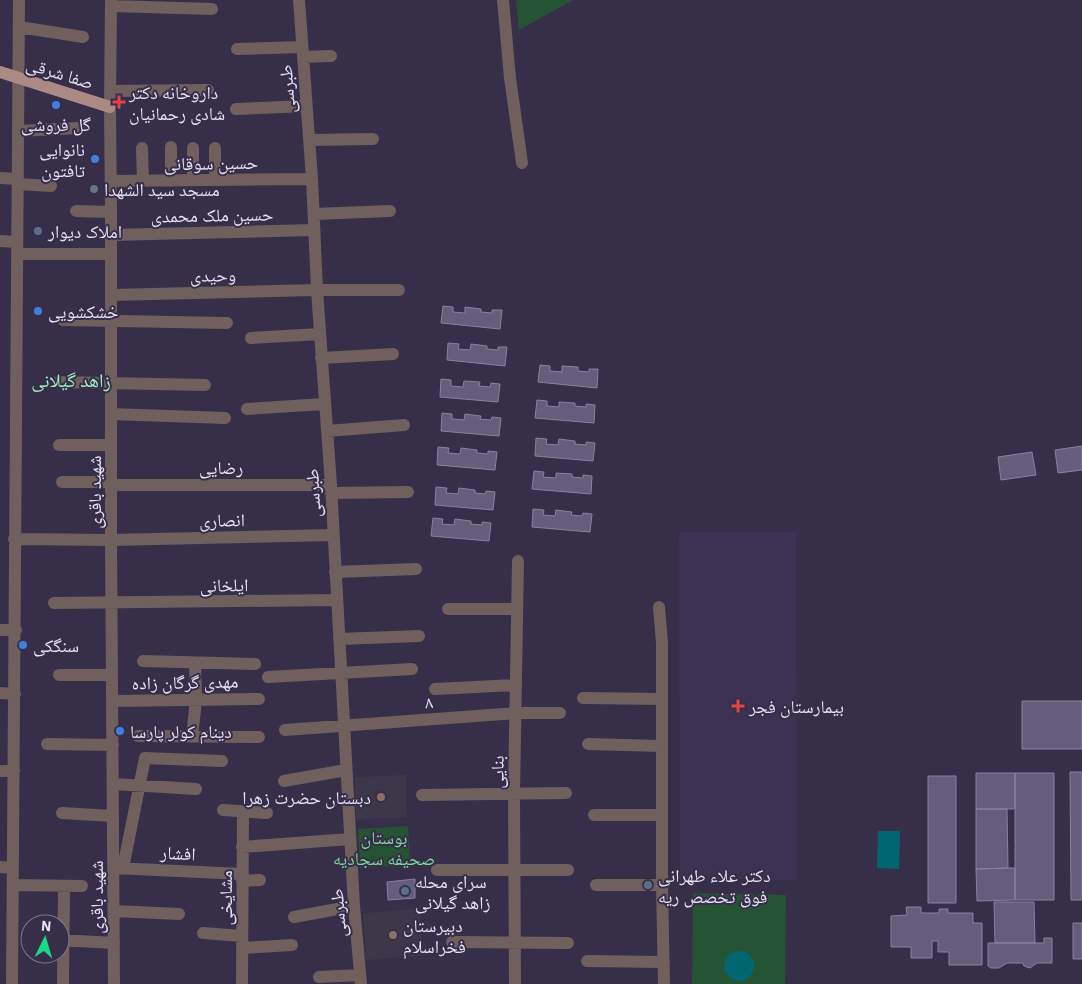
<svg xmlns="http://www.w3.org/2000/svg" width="1082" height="984" font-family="'IBM Plex Sans','Noto Naskh Arabic',sans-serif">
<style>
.built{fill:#3e3254}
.education{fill:#3d3849}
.green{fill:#255434}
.water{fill:#006771}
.building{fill:#665d7c;stroke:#8a81a1}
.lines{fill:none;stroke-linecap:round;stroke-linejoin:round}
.minor{stroke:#70605d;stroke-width:12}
.major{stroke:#ab8a84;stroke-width:12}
.health-dot{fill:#e0444e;stroke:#372e49;stroke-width:2}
.shop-dot{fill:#3f7fe0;stroke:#372e49;stroke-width:2}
.worship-dot{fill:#6b7280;stroke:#372e49;stroke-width:2}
.service-dot{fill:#5c6f8a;stroke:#372e49;stroke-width:2}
.education-dot{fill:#8d6e63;stroke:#372e49;stroke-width:2}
.labels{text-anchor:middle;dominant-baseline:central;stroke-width:4;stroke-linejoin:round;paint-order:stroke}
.street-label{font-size:18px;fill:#e6e1f3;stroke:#372e49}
.poi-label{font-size:18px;fill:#e6e1f3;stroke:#372e49;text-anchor:start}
.park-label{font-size:18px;fill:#7ddb98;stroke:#372e49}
.neighbourhood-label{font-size:19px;fill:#a2efc1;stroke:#372e49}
</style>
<rect width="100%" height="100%" fill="#372e49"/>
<path class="built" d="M679,532H796L797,880H680Z"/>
<path class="education" d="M406,775L407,817L356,819L355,777Z
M420,909L423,956L366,960L363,913Z"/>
<path class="green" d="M516,0H573L519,30Z
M408,826L410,865L360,868L358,829Z
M693,893L786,895L785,984H692Z"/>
<path class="water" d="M878,831H900L899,869L877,868Z
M724 966a15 15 0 1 1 30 0a15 15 0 1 1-30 0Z"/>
<path class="building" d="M443,306L453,307V312L465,313V307L481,309V312L492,313V310H502L500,329L441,323Z
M448,343L459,344L458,349L470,350L471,344L487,346V349L498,350V347H507L505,366L447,360Z
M540,365L550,366V371L562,372V366L578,367V371L589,372V369H598L597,388L538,382Z
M441,379L451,380V386L463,387L464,381L480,382L479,386L490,387L491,383L500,384L498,402L440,397Z
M537,400L547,401V406L559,407V402L575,403V406L586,407V404L595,405L594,423L535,418Z
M442,413L452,414V419L464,420L465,414L481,416L480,419L491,420L492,417L501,418L499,436L441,431Z
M536,438L547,439L546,444L558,445L559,439L575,441V444L586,445V442L595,443L593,461L535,456Z
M1082,446V470L1058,473L1055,450Z
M438,447L449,448L448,453L460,454L461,448L477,450V453L488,454V451L497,452L495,470L437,465Z
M1032,452L1036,475L1001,480L998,457Z
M534,471L544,472L543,477L556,478V473L572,474V477L583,478V475L592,476L591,494L532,489Z
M436,487L447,488L446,493L458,494L459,488L475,490V493L485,494L486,491L495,492L493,510L435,505Z
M533,509L544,510L543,515L555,516L556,510L572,512L571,515L582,516L583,513L592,514L590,532L532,527Z
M433,518L443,519L442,524L454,525L455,519L471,521V524L482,525V522L491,523L489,541L431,536Z
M1022,701H1082V749H1022Z
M1070,772H1082V900H1071Z
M976,773H1015V809H976Z
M1015,773H1054V900H1015Z
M928,776H956V903H928Z
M976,809H1007L1008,868L976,869Z
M1008,868H1015V900L977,901L976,869Z
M415,879V898L388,900L387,882Z
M994,902H1034L1035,943H995Z
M906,907H921V913H939V909H948V913H973V923H982V965H949V952H938V941H932V958H911V947H891V916L907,915Z
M1073,923H1082V959H1073Z
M1044,938H1052V963H1037L1030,968L1024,966L1023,963H1007L999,968H991L988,966V943H1044Z"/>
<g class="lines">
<path class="minor" d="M111,0L110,107L111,212V540L114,984
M299,0L312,179L317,290L331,485L354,906L361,984
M503,0L510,78L522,163
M111,6L212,9
M19,27L83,37
M237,49L302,47
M303,57L331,56
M110,91L208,90
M236,109L306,106
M18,131L79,128
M309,140L373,139
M171,147V181
M142,148L143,181
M193,148V180
M215,148V180
M0,178L18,179
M111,181L312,179
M18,184L51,186
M76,211L111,212
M314,214L390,211
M111,235L314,230
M0,241L17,242
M17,254H111
M111,295L317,290H399
M63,320L227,323
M251,338L320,334
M321,358L393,354
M58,382L205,385
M247,409L324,404
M111,414L225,418
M327,431L404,425
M59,445H111
M62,482H111
M112,485H331
M331,493L408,492
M14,539L111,540L333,535
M335,572L416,569
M54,603L337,600
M659,607L662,643V885L664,984
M448,609H516
M0,630H16
M339,639L419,636
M143,661L255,664
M59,675H112
M268,677L412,669
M435,689L516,685
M0,693L15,694
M583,698L662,699
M113,701L259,699
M285,730L516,713H560
M138,736L259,737
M192,737L196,700L195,663
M47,744L113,745
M588,744L661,746
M0,771H14
M284,781L346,770
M113,784L196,789
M422,795L566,793
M223,810L267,813
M62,813L113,816
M594,815H662
M242,847L350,839
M0,867L13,868
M114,868L242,874
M123,868L145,758L222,761
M437,870H568
M242,881L260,880
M13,885L82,886
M596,885H662
M114,911L179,914
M294,917L354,906
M203,933L242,936
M60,940L114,943
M452,942L568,943
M242,948L292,945
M587,961L664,962
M319,977L360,975
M12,984L19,0
M63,984L64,887
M242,984L243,812
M515,984L514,793L518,561"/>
<path class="major" d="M0,72L110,107"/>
</g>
<g class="health-dot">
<path d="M116.5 94.5h5v5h5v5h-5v5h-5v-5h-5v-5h5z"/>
<path d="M735.5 698.5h5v5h5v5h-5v5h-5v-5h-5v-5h5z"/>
</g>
<g class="shop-dot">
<circle cx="56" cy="105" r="5"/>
<circle cx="95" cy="159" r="5"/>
<circle cx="38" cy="311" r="5"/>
<circle cx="23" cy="645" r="5"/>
<circle cx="120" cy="731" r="5"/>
</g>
<circle class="worship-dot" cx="94" cy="189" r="5"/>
<g class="service-dot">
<circle cx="38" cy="231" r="5"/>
<circle cx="648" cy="885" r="5"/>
<circle cx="405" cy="891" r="5"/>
</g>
<g class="education-dot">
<circle cx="381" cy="797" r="5"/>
<circle cx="393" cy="935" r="5"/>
</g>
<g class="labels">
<g class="street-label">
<text transform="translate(60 73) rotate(17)">صفا شرقی</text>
<text transform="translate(287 89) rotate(-94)">طبرسی</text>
<text transform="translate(211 163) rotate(-1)">حسین سوقانی</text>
<text transform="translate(212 215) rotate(-1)">حسین ملک محمدی</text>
<text transform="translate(213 275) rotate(-1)">وحیدی</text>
<text x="221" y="467">رضایی</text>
<text transform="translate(94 492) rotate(-90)">شهید باقری</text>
<text transform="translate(313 493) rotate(-93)">طبرسی</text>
<text transform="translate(222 520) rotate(-1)">انصاری</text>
<text transform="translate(224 585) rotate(-1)">ایلخانی</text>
<text transform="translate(185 682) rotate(-1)">مهدی گرگان زاده</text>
<text transform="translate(429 702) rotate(-4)">۸</text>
<text transform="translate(497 772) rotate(-89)">بنایی</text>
<text transform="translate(178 853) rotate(3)">افشار</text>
<text transform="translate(96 897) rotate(-90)">شهید باقری</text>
<text transform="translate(225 898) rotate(-90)">مشایخی</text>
<text transform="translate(338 913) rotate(-94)">طبرسی</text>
</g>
<g class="poi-label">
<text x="129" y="92">داروخانه دکتر<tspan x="129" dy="21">شادی رحمانیان</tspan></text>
<text x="56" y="124" text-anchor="middle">گل فروشی</text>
<text x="85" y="149" text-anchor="end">نانوایی<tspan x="85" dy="21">تافتون</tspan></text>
<text x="104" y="189">مسجد سید الشهدا</text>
<text x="48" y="231">املاک دیوار</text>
<text x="48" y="311">خشکشویی</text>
<text x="33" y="645">سنگکی</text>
<text x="749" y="706">بیمارستان فجر</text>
<text x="130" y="731">دینام کولر پارسا</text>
<text x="371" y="797" text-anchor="end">دبستان حضرت زهرا</text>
<text x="658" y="875">دکتر علاء طهرانی<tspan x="658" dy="21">فوق تخصص ریه</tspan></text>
<text x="415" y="881">سرای محله<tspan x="415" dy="21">زاهد گیلانی</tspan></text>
<text x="403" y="925">دبیرستان<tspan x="403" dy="21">فخراسلام</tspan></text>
</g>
<g class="park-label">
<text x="384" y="837">بوستان<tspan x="384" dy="21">صحیفه سجادیه</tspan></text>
</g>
<g class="neighbourhood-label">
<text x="71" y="380">زاهد گیلانی</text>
</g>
</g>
<g transform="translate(45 939) rotate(5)"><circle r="24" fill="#372e49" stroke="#7d768d"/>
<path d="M0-4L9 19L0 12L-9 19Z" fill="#19d989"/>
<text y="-8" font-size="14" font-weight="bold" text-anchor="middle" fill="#e6e1f3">N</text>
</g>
</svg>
